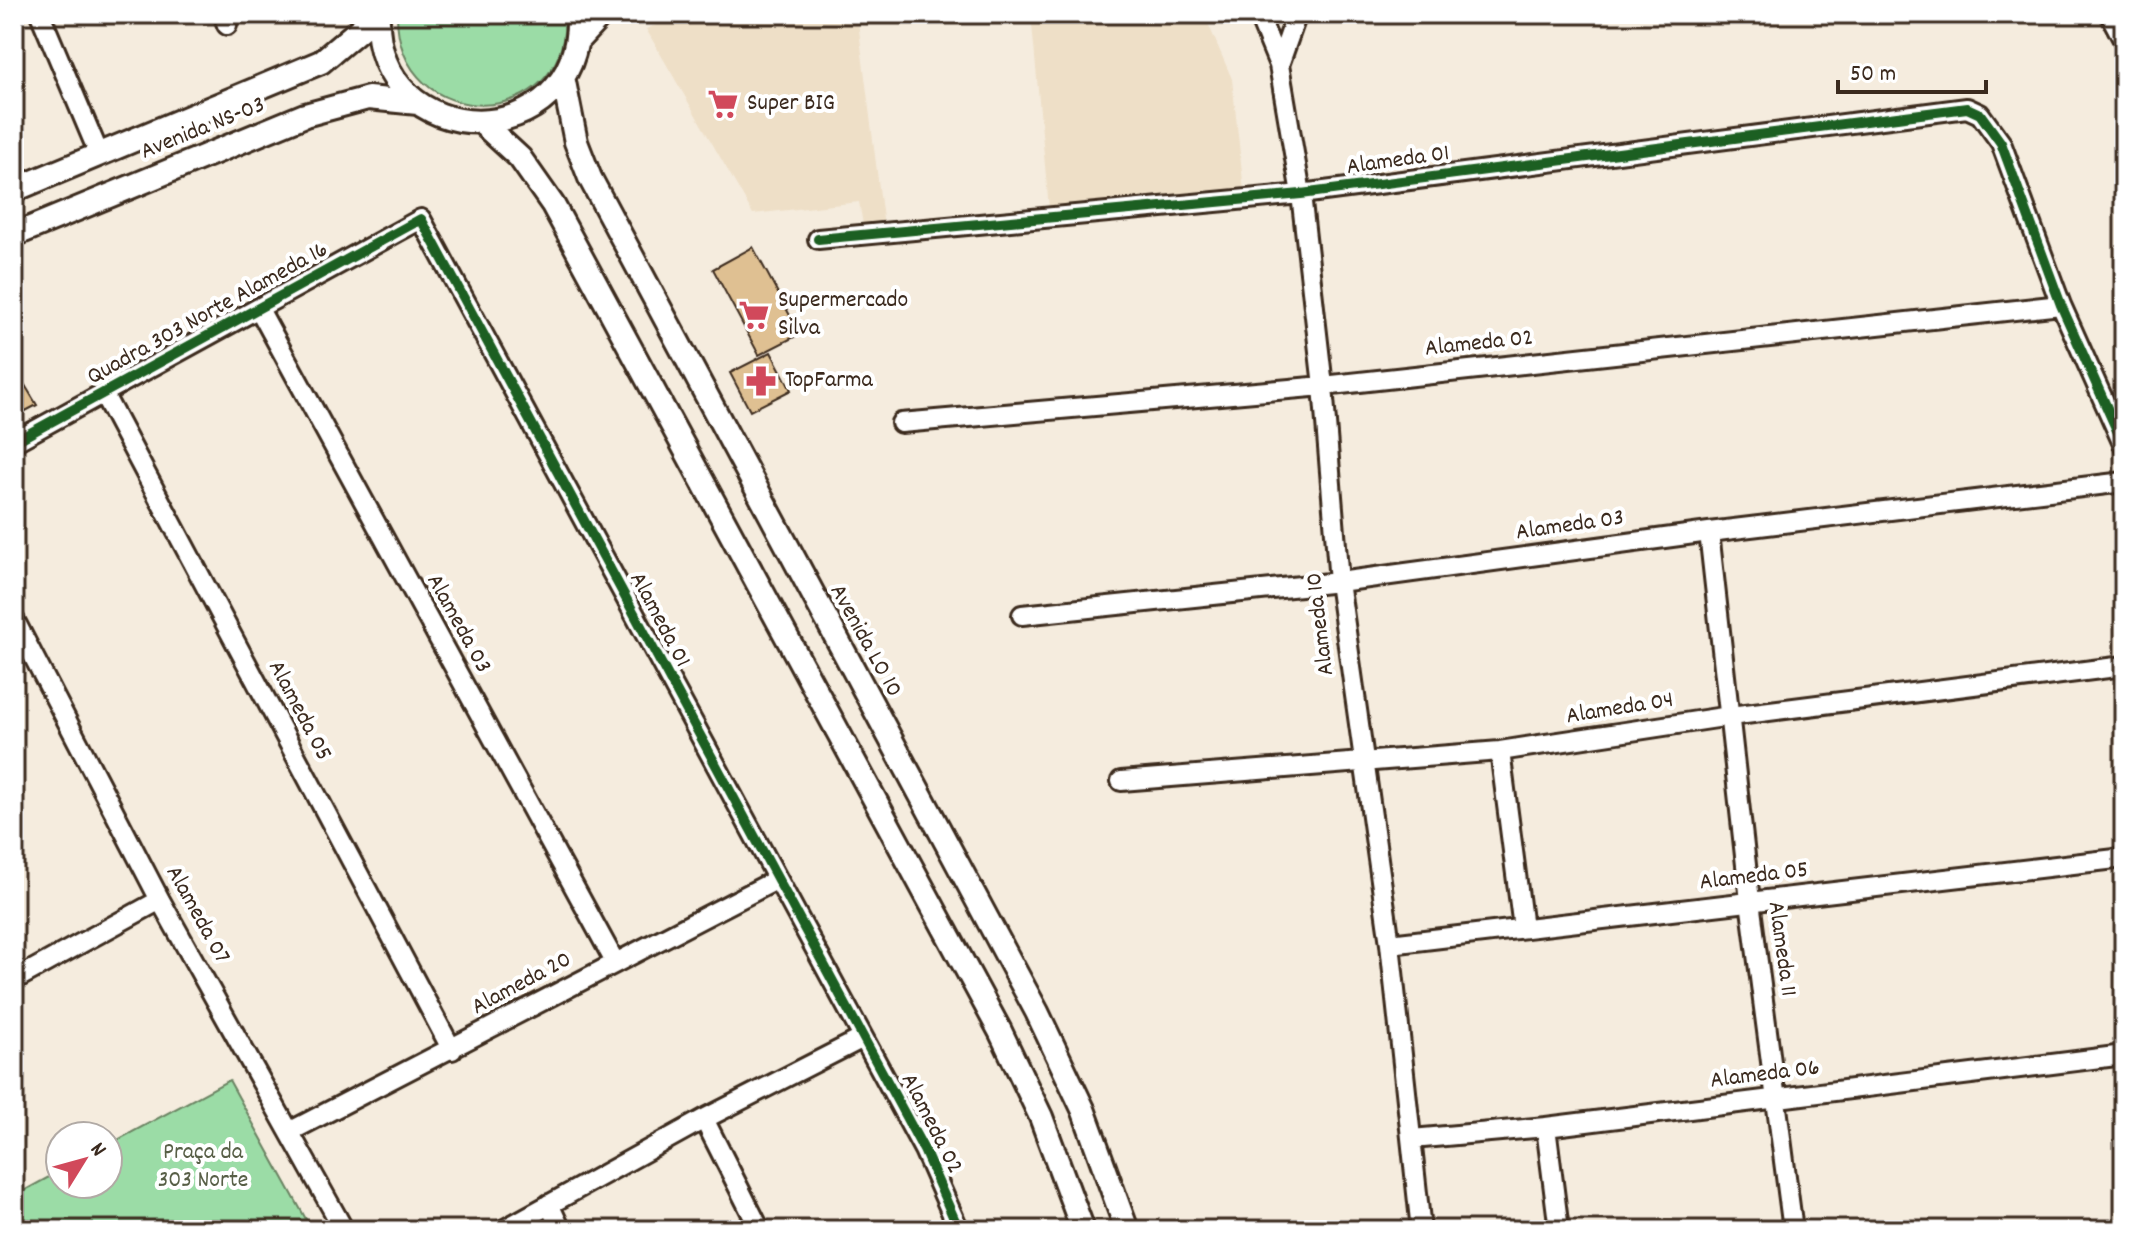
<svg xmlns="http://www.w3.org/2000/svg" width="2138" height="1244" font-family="Dekko,sans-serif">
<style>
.built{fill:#eedfc7}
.green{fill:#9bdca6;stroke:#6b8362;stroke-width:2}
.building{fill:#dfc092;stroke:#3b2a1e;stroke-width:2}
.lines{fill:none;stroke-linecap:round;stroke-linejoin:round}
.minor-casing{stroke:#3b2a1e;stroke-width:24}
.tertiary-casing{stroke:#3b2a1e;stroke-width:28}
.minor{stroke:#fff;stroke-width:18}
.tertiary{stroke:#fff;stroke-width:22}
.cycleway-casing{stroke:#fff;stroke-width:15}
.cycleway{stroke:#1b5e20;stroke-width:10}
.labels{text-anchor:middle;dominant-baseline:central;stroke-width:8;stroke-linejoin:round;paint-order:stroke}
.poi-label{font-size:24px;fill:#3b2a1e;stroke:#fff;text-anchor:start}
.street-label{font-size:24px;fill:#3b2a1e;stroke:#fff}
.park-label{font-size:24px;fill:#585f47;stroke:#fff}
</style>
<rect width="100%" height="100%" fill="#f5ecde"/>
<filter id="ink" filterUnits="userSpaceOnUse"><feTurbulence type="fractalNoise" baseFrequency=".0125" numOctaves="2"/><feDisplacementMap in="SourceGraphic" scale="16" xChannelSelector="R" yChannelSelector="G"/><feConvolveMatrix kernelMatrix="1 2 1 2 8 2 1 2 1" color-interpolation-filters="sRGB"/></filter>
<g filter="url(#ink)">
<path class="built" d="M684,14H857L884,227L864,230L859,202L753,214L646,29Z
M1031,14H1204L1232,79L1244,191L1049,209Z"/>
<path class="green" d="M397,14H564C573,132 397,138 397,14Z
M229,1080L312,1230H14V1196L60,1171V1184H108V1145Z"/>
<path class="building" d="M753,247L800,334L759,355L713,269Z
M771,352L791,390L750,411L730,373Z
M14,367L37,405L14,417Z"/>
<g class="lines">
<g class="minor-casing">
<path id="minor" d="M40,14L99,154
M223,14L227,25
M1258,14L1279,65
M1297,14L1279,65L1301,194L1323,386L1339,582L1390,944L1421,1230
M818,239L1301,194L1967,108L1980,114L2001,143L2061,305L2124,446
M259,309L615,962
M104,395L452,1050
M901,423L1323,386L2061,305
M14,442L421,219L924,1150L959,1230
M1709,532L1750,901L1793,1230
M1022,615L1339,582L1709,532L2124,482
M14,619L160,900L344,1230
M1500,751L1523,928
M1121,781L1500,751L1730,716L2124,666
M1390,944L2124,858
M14,980L160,900
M704,1119L760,1230
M1546,1127L1559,1230
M291,1131L776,880
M1412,1139L1546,1127L2124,1055
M549,1204L561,1230
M503,1230L704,1119L861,1039"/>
</g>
<g class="tertiary-casing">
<path id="tertiary" d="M378,14C373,157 584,158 578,14
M2112,14L2124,37
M577,41L602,14
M563,77L576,142L590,178L1037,1012L1083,1109L1127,1230
M482,123L520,158L553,205L1000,1031L1041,1117L1083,1230
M14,190L321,62L378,14
M14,235L305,115L368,98L418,103"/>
</g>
<use href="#minor" class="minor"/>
<use href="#tertiary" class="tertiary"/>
<g class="cycleway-casing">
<path id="cycleway" d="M818,239L1301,194L1967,108L1980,114L2001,143L2061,305L2124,446
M14,442L421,219L924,1150L959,1230"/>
</g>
<use href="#cycleway" class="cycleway"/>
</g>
</g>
<defs>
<g id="supermarket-bare" transform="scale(2.4)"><path d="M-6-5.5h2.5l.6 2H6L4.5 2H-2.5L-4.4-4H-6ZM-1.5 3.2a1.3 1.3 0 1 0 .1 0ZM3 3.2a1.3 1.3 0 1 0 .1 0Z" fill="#d1495b" stroke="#fff" stroke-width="2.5" paint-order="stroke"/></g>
<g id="pharmacy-bare" transform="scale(2.4)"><path d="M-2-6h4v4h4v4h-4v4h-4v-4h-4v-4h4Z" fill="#d1495b" stroke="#fff" stroke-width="2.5" paint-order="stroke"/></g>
</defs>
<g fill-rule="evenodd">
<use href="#supermarket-bare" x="723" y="104"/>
<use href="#supermarket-bare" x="754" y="315"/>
<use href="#pharmacy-bare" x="761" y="381"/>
</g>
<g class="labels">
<g class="poi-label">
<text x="747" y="104">Super BIG</text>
<text x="778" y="301">Supermercado<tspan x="778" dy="28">Silva</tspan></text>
<text x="785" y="381">TopFarma</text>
</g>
<g class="street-label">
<text transform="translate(203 129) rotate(-22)">Avenida NS-03</text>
<text transform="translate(1398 161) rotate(-8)">Alameda 01</text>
<text transform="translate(208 314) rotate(-29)">Quadra 303 Norte Alameda 16</text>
<text transform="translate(1479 344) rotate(-6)">Alameda 02</text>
<text transform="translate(1570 526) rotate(-8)">Alameda 03</text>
<text transform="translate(659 620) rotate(62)">Alameda 01</text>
<text transform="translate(458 624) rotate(61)">Alameda 03</text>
<text transform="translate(1321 624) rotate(-97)">Alameda 10</text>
<text transform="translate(865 641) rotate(61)">Avenida LO 10</text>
<text transform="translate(1620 709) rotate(-9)">Alameda 04</text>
<text transform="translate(299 711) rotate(62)">Alameda 05</text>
<text transform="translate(1754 877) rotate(-7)">Alameda 05</text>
<text transform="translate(197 915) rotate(61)">Alameda 07</text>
<text transform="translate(1781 949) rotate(82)">Alameda 11</text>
<text transform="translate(522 984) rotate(-28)">Alameda 20</text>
<text transform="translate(1765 1075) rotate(-7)">Alameda 06</text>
<text transform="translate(931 1124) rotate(63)">Alameda 02</text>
</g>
<g class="park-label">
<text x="203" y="1153">Praça da<tspan x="203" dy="28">303 Norte</tspan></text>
</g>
</g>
<rect width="2138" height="1244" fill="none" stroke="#fff" stroke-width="48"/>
<rect x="24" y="24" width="2090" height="1196" fill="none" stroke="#3b2a1e" stroke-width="3" filter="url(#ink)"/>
<g transform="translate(84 1160) rotate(53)"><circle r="38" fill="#ffffff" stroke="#b1aaa5" stroke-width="2"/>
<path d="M0-6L14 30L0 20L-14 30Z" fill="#d1495b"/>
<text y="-12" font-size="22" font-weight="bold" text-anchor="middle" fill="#3b2a1e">N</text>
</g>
<path d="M1838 80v12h148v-12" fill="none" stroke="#3b2a1e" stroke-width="4"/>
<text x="1850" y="80" font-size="24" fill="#3b2a1e" stroke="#ffffff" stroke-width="6" paint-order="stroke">50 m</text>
</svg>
